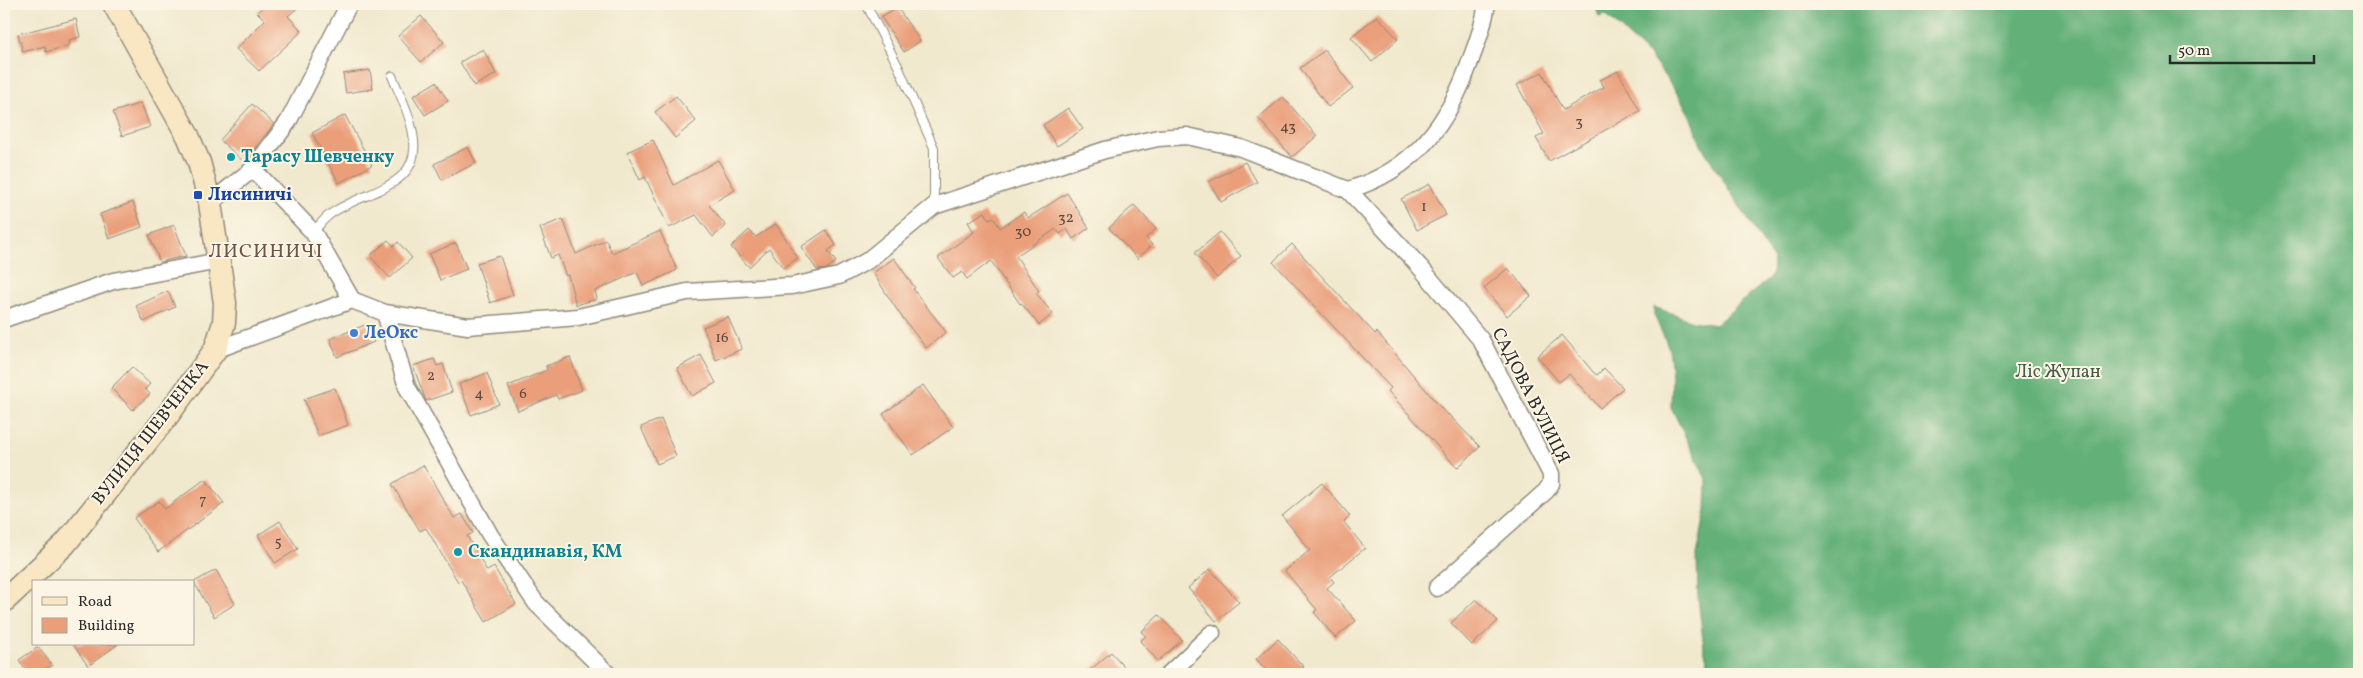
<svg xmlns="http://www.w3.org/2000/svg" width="2363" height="678" font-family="Vollkorn,serif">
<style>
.forest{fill:#64b078;stroke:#486e52}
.building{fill:#ea9f7a}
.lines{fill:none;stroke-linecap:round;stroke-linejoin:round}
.lane-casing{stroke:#8e8a7c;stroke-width:10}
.street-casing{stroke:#8e8a7c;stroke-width:19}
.secondary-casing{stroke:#8e8a7c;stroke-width:25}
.lane{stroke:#fff;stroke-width:8}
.street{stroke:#fff;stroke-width:16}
.secondary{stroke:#f9e7c3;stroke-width:22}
.culture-dot{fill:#0f9aa8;stroke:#fcf5e5;stroke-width:2}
.transit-dot{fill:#1a4fb4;stroke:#fcf5e5;stroke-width:2}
.shop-dot{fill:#3f7fe0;stroke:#fcf5e5;stroke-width:2}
.labels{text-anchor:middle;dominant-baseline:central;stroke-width:4;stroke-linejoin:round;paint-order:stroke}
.number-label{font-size:15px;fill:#5b483f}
.culture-label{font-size:18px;font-weight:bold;fill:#0d838f;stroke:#fcf5e5;text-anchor:start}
.transit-label{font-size:18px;font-weight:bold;fill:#164399;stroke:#fcf5e5;text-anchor:start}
.shop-label{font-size:18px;font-weight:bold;fill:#366cbe;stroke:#fcf5e5;text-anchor:start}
.park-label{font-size:18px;fill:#435b48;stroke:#fcf5e5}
.street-label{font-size:18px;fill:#2b2b2b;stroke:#fcf5e5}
.quarter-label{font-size:20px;letter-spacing:1px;fill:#6e5447;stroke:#fcf5e5}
</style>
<rect width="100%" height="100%" fill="#fcf5e5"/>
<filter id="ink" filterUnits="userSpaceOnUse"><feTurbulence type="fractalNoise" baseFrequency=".02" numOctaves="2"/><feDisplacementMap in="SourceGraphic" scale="10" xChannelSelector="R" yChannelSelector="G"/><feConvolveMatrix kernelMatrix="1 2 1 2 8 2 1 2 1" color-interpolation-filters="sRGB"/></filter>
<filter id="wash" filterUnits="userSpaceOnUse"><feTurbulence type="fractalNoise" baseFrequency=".0096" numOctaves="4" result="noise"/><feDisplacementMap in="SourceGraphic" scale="20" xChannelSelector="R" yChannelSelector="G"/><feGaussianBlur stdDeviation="1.12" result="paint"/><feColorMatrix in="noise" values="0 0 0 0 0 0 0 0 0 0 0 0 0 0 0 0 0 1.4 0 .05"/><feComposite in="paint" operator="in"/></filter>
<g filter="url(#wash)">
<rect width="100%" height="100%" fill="#f1e9ce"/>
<path class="forest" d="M1595,4H2359V674H1733L1709,666L1704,649L1698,597L1697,555L1706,509L1707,481L1671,407L1672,375L1669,348L1654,315V307L1693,321L1715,325L1772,276L1773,259L1701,145L1690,116L1679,96L1650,56L1606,15L1599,17Z"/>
<g id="blocks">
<path class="building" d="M266,4H302L288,16L302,31L259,71L236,49L265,20L257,12Z
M897,7L920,41L904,52L881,17Z
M421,16L444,42L421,62L398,36Z
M1377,16L1398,39L1372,62L1351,37Z
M76,19L80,37L69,40L70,45L46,52L45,46L23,52L18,34Z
M483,49L496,74L474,86L460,62Z
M1325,50L1353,88L1328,107L1300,68Z
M370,70L373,89L346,93L343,74Z
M1618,71L1640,111L1549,161L1536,138L1544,134L1517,85L1542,72L1563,110L1604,87L1600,80Z
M436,82L448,101L425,115L413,96Z
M676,96L696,121L675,138L655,112Z
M1283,97L1317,136L1292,157L1258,118Z
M141,103L150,127L122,136L113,112Z
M252,104L274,124L244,162L220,140Z
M1068,108L1083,129L1057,146L1043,125Z
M345,115L372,165L339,183L312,133Z
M653,140L674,185L718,160L735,190L709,205L726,226L713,237L696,215L669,228L645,177L640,180L627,152Z
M468,147L476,163L442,180L434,164Z
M1245,162L1257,182L1221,202L1209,182Z
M1430,184L1446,215L1417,230L1401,199Z
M1067,193L1089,228L1073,239L1067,229L1060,234L1056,229L1016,256L1039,291L1036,293L1053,314L1039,325L1021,303L1020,304L991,261L967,279L962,272L953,278L938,258L974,232L968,222L985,212L989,219L993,217L1000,228L1024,212L1028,218Z
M133,202L142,227L109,239L100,214Z
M1134,205L1156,229L1146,238L1152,245L1138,259L1109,228Z
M563,219L576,254L606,240L612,253L660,231L677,270L643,286L637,272L595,291L597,299L576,305L568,275L566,276L558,255L551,258L540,228Z
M776,224L798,258L783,268L769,248L749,267L731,247L749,230L756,237Z
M174,225L186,256L160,262L149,235Z
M826,230L836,245L828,251L836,262L826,269L817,270L801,247Z
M1220,232L1241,256L1217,278L1195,253Z
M388,240L394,246L398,242L412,258L390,278L370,256Z
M456,243L467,269L440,280L429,254Z
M1292,244L1375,334L1377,332L1447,415L1448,414L1480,447L1457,468L1388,391L1391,388L1273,262Z
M500,256L513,295L490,303L477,263Z
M894,258L915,288L913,289L946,332L926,348L899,313L873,273Z
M1508,268L1531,296L1507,316L1484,288Z
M168,291L175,307L144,322L136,306Z
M728,317L742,349L716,360L703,327Z
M367,324L374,342L337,357L330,339Z
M1562,335L1594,373L1597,375L1604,368L1623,388L1600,408L1569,374L1559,382L1537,356Z
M701,355L716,383L692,396L677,368Z
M570,357L582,390L558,399L556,395L518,411L508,386L547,370L546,366Z
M434,359L437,366L443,364L452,392L426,401L413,366Z
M132,367L150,384L145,389L150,394L133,410L111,388Z
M487,373L499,404L471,415L459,384Z
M923,385L953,427L913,455L883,414Z
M335,388L348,425L318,436L304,399Z
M661,419L676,456L657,464L641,427Z
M423,465L454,518L462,514L473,533L467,536L487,571L494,567L516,604L486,622L461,580L458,582L426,528L420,531L392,484Z
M205,479L224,503L158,552L134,518L159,501L165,509Z
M1322,483L1350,516L1344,522L1365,548L1330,577L1334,582L1327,588L1356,621L1335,638L1314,612L1317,610L1285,571L1310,550L1282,516Z
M280,521L298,549L275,563L258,535Z
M1210,569L1239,602L1216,621L1188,588Z
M216,570L235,604L214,617L194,582Z
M1476,599L1498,621L1472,645L1451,623Z
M1159,615L1182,640L1158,661L1140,641L1146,636L1141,632Z
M1278,639L1304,667L1295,674H1270L1256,659Z
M73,644H118L88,666Z
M38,647L52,665L39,674H29L19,660Z
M1111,652L1131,674H1086Z"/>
</g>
</g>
<g filter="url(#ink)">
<use href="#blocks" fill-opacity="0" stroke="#8e8a7c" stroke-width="1"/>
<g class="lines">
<g class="lane-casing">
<path id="lane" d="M866,4L898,66L934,148V206
M313,232C319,226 325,217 332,213C365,190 424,188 413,134C410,114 400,95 392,76"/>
</g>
<g class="street-casing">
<path id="street" d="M1348,190C1415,170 1449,123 1471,59C1478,41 1484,23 1487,4
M210,203L253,169L288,122L349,4
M352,300L385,313L468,326L578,317L687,292L792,286L839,276L867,261L934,206L1105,150L1158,138L1187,136L1241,148L1348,190L1420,267L1481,340L1551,474V484L1546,491L1437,588
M385,313L407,387L490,535L536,603L608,674
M4,319L113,281L219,261
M215,350L352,300L313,232L253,169
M1169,674L1212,633"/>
</g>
<g class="secondary-casing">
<path id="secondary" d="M4,601L65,544L168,415L215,350L224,323L225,303L210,203L199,162L188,136L114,4"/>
</g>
<use href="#lane" class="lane"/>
<use href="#street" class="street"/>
<use href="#secondary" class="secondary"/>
</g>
</g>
<g class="culture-dot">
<circle cx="231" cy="157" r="5"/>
<circle cx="458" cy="552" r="5"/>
</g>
<rect class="transit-dot" x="193" y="190" width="10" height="10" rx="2.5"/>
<circle class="shop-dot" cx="354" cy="333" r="5"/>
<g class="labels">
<g class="number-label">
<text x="1579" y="122">3</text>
<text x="1288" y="127">43</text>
<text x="1424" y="207">1</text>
<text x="1066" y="218">32</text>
<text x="1023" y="232">30</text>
<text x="722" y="338">16</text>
<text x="431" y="376">2</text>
<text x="479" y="394">4</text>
<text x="523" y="394">6</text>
<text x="203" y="500">7</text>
<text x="278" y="542">5</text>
</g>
<g class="culture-label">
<text x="241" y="157">Тарасу Шевченку</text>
<text x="468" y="552">Скандинавія, КМ</text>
</g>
<g class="transit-label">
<text x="208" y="195">Лисиничі</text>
</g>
<g class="shop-label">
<text x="364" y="333">ЛеОкс</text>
</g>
<g class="park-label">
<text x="2058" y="372">Ліс Жупан</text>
</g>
<g class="street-label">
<text transform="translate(1530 396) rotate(63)">САДОВА ВУЛИЦЯ</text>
<text transform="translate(151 433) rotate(-52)">ВУЛИЦЯ ШЕВЧЕНКА</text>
</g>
<g class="quarter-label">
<text x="266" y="252">ЛИСИНИЧІ</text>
</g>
</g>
<rect width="2363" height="678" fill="none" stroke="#fcf5e5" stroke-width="20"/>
<rect x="32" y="580" width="162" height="65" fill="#fcf5e5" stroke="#a8a49b"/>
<rect x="42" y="597" width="25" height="8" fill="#f9e7c3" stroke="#a8a49b"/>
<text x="78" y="606" font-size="15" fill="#2b2b2b">Road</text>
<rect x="42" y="618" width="25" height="15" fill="#ea9f7a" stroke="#a8a49b"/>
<text x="78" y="630" font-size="15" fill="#2b2b2b">Building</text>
<path d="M2170 55v8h144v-8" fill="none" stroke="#2b2b2b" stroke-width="2.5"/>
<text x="2178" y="55" font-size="15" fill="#2b2b2b" stroke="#fcf5e5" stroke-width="4" paint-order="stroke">50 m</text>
</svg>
